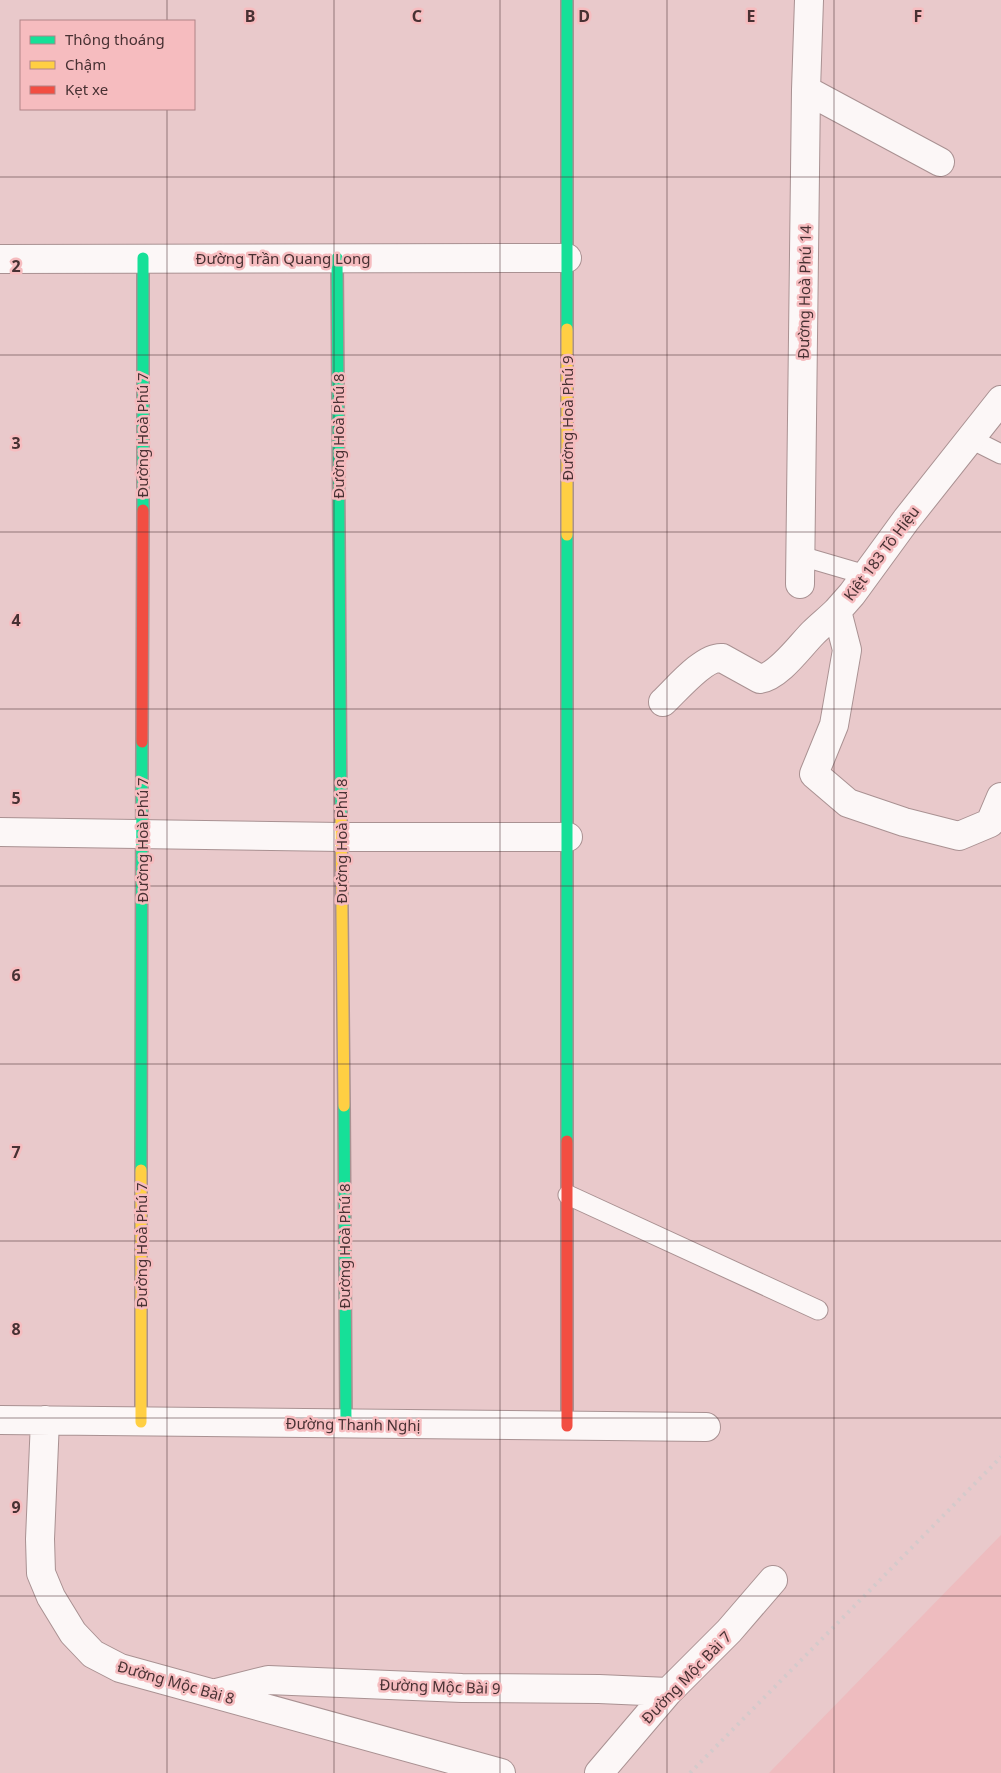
<svg xmlns="http://www.w3.org/2000/svg" width="1001" height="1773" font-family="'Noto Sans',sans-serif">
<style>
.built{fill:#eebcbf}
.lines{fill:none;stroke-linecap:round;stroke-linejoin:round}
.lane-casing{stroke:#a99192;stroke-width:21}
.street-casing{stroke:#a99192;stroke-width:30}
.fast-casing{stroke:#a99192;stroke-width:14}
.slow-casing{stroke:#a99192;stroke-width:14}
.jam-casing{stroke:#a99192;stroke-width:14}
.lane{stroke:#fcf7f7;stroke-width:19}
.street{stroke:#fcf7f7;stroke-width:28}
.fast{stroke:#16e098;stroke-width:11}
.slow{stroke:#ffcf43;stroke-width:11}
.jam{stroke:#f24e42;stroke-width:11}
.rail{stroke:#d4cacb;stroke-width:4;stroke-dasharray:2.5 5;stroke-linecap:butt}
.grid{fill:none;stroke:#483133;stroke-width:1;stroke-opacity:0.55}
.labels{text-anchor:middle;dominant-baseline:central;stroke-width:5;stroke-linejoin:round;paint-order:stroke}
.street-label{font-size:15px;fill:#483133;stroke:#f6bcbf}
.grid-label{font-size:16px;text-anchor:middle;font-weight:bold;fill:#483133;stroke:#f6bcbf;stroke-width:5;stroke-linejoin:round;paint-order:stroke}
</style>
<rect width="100%" height="100%" fill="#e9c9cb"/>
<path class="built" d="M1001,1535V1773H769Z"/>
<g class="lines">
<g class="lane-casing">
<path id="lane" d="M971,439L1001,454
M801,556L866,575
M568,1195L818,1310"/>
</g>
<g class="street-casing">
<path id="street" d="M806,90L940,162
M0,259L567,258
M1001,400L906,520L852,594L837,611L847,650L834,725L814,774L848,803L904,822L959,836L990,823L1001,797
M800,584L806,90L809,0
M663,702C676,690 704,656 722,658L760,679C779,676 800,646 813,633C821,625 829,619 837,611
M0,832L341,837H568
M0,1420L706,1427
M45,1420L40,1539L41,1573L51,1597L73,1633L93,1654L120,1668L501,1773
M216,1693L268,1680L462,1688L599,1689L668,1692
M599,1773L668,1692L729,1631L773,1580"/>
</g>
<g class="fast-casing">
<path id="fast" d="M567,0V329
M337,258L341,817
M143,510V258
M567,535V1141
M344,1106L346,1424
M141,1170L142,742"/>
</g>
<g class="slow-casing">
<path id="slow" d="M567,329V535
M341,817L344,1106
M141,1422V1170"/>
</g>
<g class="jam-casing">
<path id="jam" d="M142,742L143,510
M567,1141V1426"/>
</g>
<use href="#lane" class="lane"/>
<use href="#street" class="street"/>
<use href="#fast" class="fast"/>
<use href="#slow" class="slow"/>
<use href="#jam" class="jam"/>
<path class="rail" d="M690,1773L1001,1457"/>
</g>
<path class="grid" d="M167,0V21M334,0V1773M500,0V1773M667,0V1773M834,0V1773M167,109V1773M0,177H1001M0,355H1001M0,532H1001M0,709H1001M0,886H1001M0,1064H1001M0,1241H1001M0,1418H1001M0,1596H1001"/>
<g class="labels">
<g class="street-label">
<text x="283" y="258">Đường Trần Quang Long</text>
<text transform="translate(804 292) rotate(-89)">Đường Hoà Phú 14</text>
<text transform="translate(567 418) rotate(-90)">Đường Hoà Phú 9</text>
<text transform="translate(142 435) rotate(-90)">Đường Hoà Phú 7</text>
<text transform="translate(338 436) rotate(-90)">Đường Hoà Phú 8</text>
<text transform="translate(881 553) rotate(-53)">Kiệt 183 Tô Hiệu</text>
<text transform="translate(142 840) rotate(-90)">Đường Hoà Phú 7</text>
<text transform="translate(341 841) rotate(-90)">Đường Hoà Phú 8</text>
<text transform="translate(141 1245) rotate(-90)">Đường Hoà Phú 7</text>
<text transform="translate(344 1246) rotate(-90)">Đường Hoà Phú 8</text>
<text transform="translate(353 1424) rotate(1)">Đường Thanh Nghị</text>
<text transform="translate(686 1677) rotate(-46)">Đường Mộc Bài 7</text>
<text transform="translate(176 1682) rotate(16)">Đường Mộc Bài 8</text>
<text transform="translate(440 1686) rotate(2)">Đường Mộc Bài 9</text>
</g>
</g>
<g class="grid-label">
<text x="250" y="22">B</text>
<text x="417" y="22">C</text>
<text x="584" y="22">D</text>
<text x="751" y="22">E</text>
<text x="918" y="22">F</text>
<text x="16" y="272">2</text>
<text x="16" y="449">3</text>
<text x="16" y="626">4</text>
<text x="16" y="804">5</text>
<text x="16" y="981">6</text>
<text x="16" y="1158">7</text>
<text x="16" y="1335">8</text>
<text x="16" y="1513">9</text>
</g>
<rect x="20" y="20" width="175" height="90" fill="#f6bcbf" stroke="#b08487"/>
<rect x="30" y="36" width="25" height="8" fill="#16e098" stroke="#b08487"/>
<text x="65" y="45" font-size="15" fill="#483133">Thông thoáng</text>
<rect x="30" y="61" width="25" height="8" fill="#ffcf43" stroke="#b08487"/>
<text x="65" y="70" font-size="15" fill="#483133">Chậm</text>
<rect x="30" y="86" width="25" height="8" fill="#f24e42" stroke="#b08487"/>
<text x="65" y="95" font-size="15" fill="#483133">Kẹt xe</text>
</svg>
